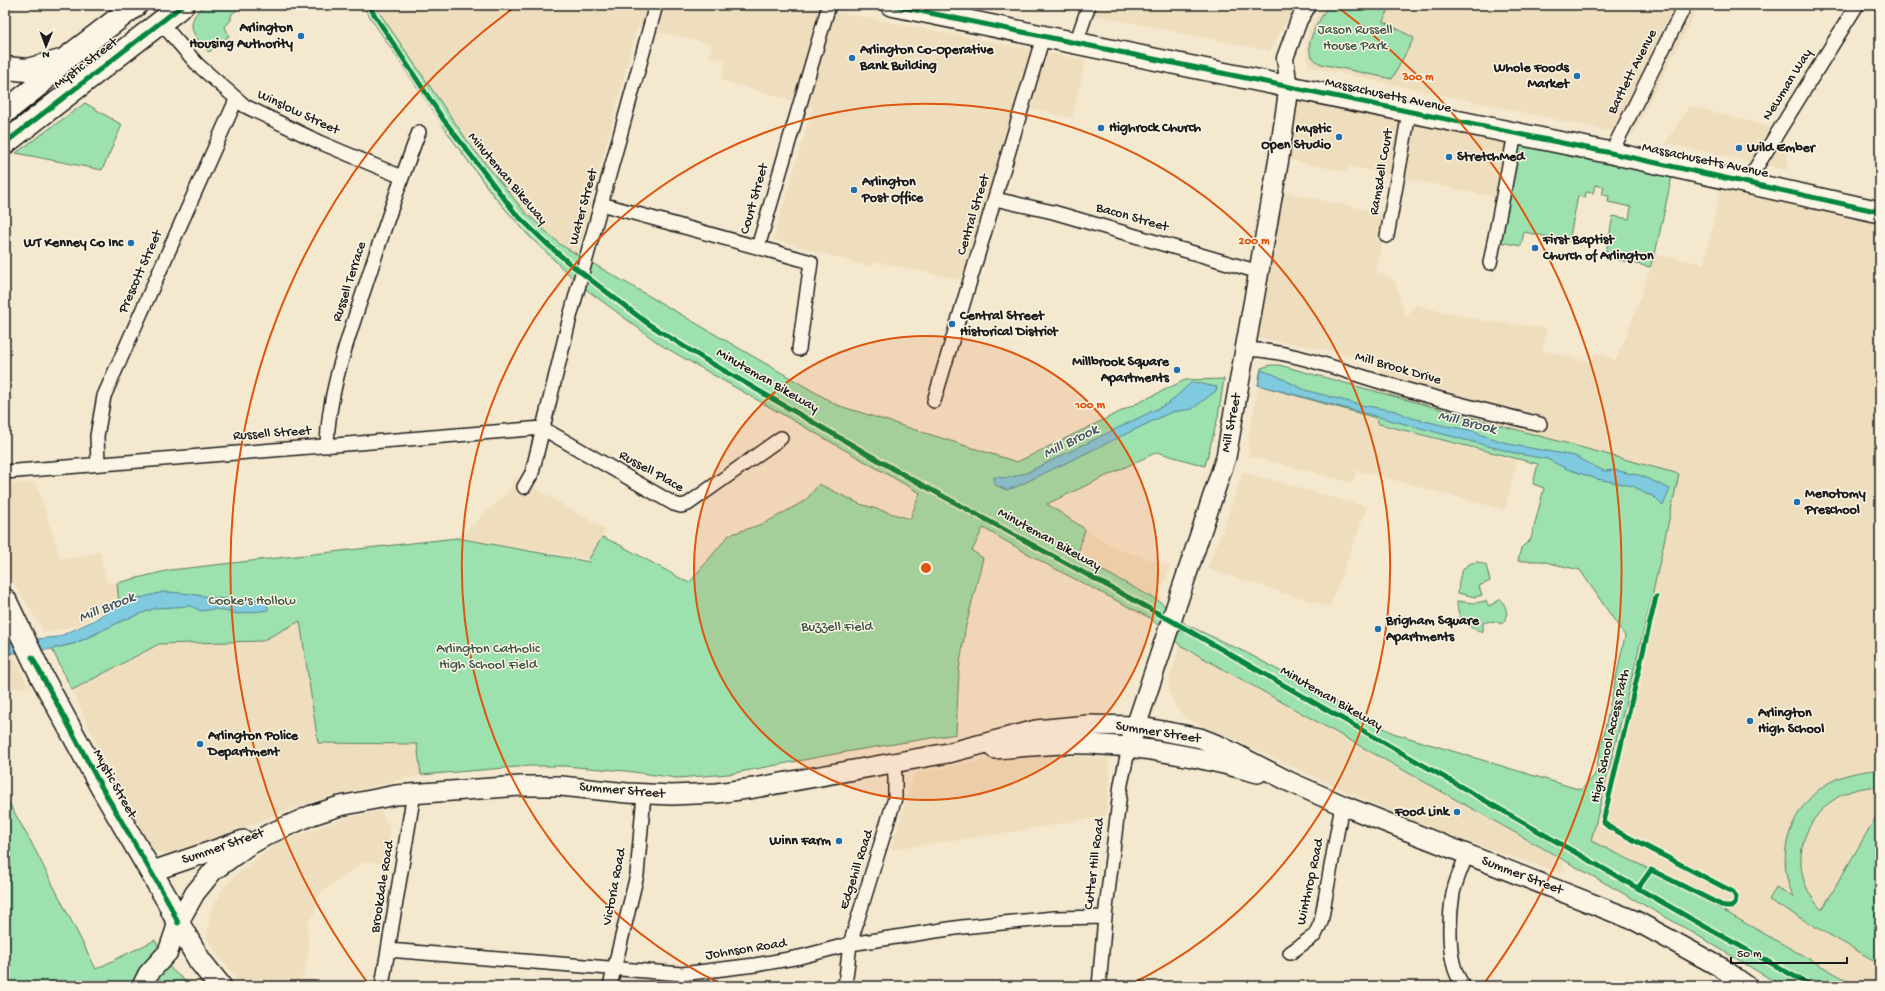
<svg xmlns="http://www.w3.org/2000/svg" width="1885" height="991" font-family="'Gochi Hand',sans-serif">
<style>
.built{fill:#efdebe}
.green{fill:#9ce1ae;stroke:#5c7e65}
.water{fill:#7fcadf;stroke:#578491}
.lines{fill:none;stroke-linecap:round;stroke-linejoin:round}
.minor-casing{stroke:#1c1c1c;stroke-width:16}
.tertiary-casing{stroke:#1c1c1c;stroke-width:19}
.secondary-casing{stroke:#1c1c1c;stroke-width:22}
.primary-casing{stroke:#1c1c1c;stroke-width:24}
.trunk-casing{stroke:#1c1c1c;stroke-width:25}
.minor{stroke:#fcf5e5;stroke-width:13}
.tertiary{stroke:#fcf5e5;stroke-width:16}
.secondary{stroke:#fcf5e5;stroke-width:19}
.primary{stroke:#fcf5e5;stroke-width:21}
.trunk{stroke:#fcf5e5;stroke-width:22}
.cycleway-casing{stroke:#fcf5e5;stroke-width:8}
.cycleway{stroke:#00873e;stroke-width:5}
.ring{fill:none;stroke:#de560d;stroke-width:2}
.poi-dot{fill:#1f6fb2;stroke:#fcf5e5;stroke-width:1.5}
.labels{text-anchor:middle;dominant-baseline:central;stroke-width:3;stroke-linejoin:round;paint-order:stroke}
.poi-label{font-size:14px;font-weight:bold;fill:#1c1c1c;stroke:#fcf5e5;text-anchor:start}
.park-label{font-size:14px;fill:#425748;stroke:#fcf5e5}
.street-label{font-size:14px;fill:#1c1c1c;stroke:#fcf5e5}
.water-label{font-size:15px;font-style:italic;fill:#3f5960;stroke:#fcf5e5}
.centre{fill:#de560d;stroke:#fcf5e5;stroke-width:2}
.ring-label{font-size:12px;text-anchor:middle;font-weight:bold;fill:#de560d;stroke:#fcf5e5;stroke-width:3;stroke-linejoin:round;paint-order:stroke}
</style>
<rect width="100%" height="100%" fill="#f4e8ce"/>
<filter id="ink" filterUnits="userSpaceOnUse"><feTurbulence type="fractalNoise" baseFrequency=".025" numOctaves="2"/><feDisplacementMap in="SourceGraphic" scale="8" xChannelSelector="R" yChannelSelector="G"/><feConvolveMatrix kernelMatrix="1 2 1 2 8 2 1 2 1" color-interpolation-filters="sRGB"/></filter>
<g filter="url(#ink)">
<path class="built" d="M374,5H801L1086,60L1072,118L1023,106L970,282L878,262L869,267L773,239L813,107L721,80L726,60L709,57L712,44L637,27L577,256L545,231L525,212L498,180L471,146Z
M1097,5H1297L1269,51L1094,15Z
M1324,5H1480L1488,10L1491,5H1699L1632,136L1308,66L1306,48L1308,31Z
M1289,88L1515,134L1503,199L1348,166L1347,172L1279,158Z
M1690,106L1768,126L1786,149L1788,170L1665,143Z
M1723,177L1880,211V986H1857L1651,870L1591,842L1651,601L1678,474L1372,393L1381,365L1334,351L1248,336L1274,190L1388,214L1376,271L1395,281L1406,318L1415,305L1484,321L1547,328L1543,350L1590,362L1595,352L1616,360L1635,313L1655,254L1704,264Z
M1258,385L1376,418L1379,424L1517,461L1505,510L1357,470L1353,483L1249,456L1248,443Z
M1242,472L1367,507L1330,607L1207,569L1231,507Z
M516,477L606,530L589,559L457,538L509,492Z
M36,482L61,560L100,552L107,582L117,583L119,602L78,625L45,633L5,570V485Z
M1085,529L1116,548L1170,566L1159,601L1077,557Z
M300,621L318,743L417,744L421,775L330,796L283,812L171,857L151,849L97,745L72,690L159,644L262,641Z
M5,637L28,687L5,689Z
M1180,645L1563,861L1565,870L1560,873L1429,829L1186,718L1175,706L1169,691L1170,677Z
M1054,753L1108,757L1110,775L1106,816L1007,833L891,849L915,773L1014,754Z
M381,811L389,828L390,847L388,858L386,863L364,862L319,894L314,914L307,925L309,948L305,972L296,986H243L217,955L207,937L210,912L224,887L243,869L274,845L341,819Z"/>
<path class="green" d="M205,5H242L231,15V20L225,27L229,36L209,52C192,36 183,22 205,5Z
M362,5H374L471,146L525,212L561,245L837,405L1017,462L1185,380L1224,379L1218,417L1205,466L1157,452L1047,504L1085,529L1077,557L1159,601L1187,625L1249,654L1393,733L1581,790L1595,775L1625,636L1580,570L1541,561H1518L1521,548L1531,539L1544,488L1533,484L1538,464L1379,424L1376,418L1258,385L1261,368L1271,365H1279L1679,474L1651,601L1591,841L1651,870L1857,986H1782L1685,928L1180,645L1150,618L1044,563L983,528L972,551L983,558L965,630L959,671L956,734L851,751L729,774L677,778L626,771L564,766H529L421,775L417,744L318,743L300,621L262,641L159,644L72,690L52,649L76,643L98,633L119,604L117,583L170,570L457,538L590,562L589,559L602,537L618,544L689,583L729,535L765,523L806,500L819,484L860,504L910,519L920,493L661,345L579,284L528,235L493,195L452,139Z
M1046,5H1070L1069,10Z
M1329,5H1391L1383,21L1414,38L1392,79L1321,64C1295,52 1320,20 1329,5Z
M85,103L122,125L102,170L16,153Z
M1515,134L1674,167L1655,254L1650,267L1605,257L1613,216L1629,219L1631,207L1608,202L1609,196L1602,195L1604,187L1595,185L1593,193L1586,192L1585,198L1578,196L1569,241L1524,232L1521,246L1495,241Z
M1478,562L1486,565L1490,581L1479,586L1482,595L1475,597L1458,593C1459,578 1460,563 1478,562Z
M1501,599C1506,607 1511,618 1501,624C1495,620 1489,621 1483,623V632C1466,627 1457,619 1457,601L1474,603L1486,601L1489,606Z
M1873,770H1880V787C1814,784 1774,861 1822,910L1880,810V964L1769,900L1776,887L1794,897C1772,856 1793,800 1834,780C1847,774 1859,772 1873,770Z
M5,796L31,842L96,969L155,940L171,969L191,986H5Z"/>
<path class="water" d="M1261,370L1275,375L1305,390L1361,405L1396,411L1412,418L1446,426L1475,431L1482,435L1513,445L1575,456L1604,471L1614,470L1642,476L1670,489L1663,506L1653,496L1646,494L1633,486L1597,479L1567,469L1547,459L1518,454L1258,385Z
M1192,382L1217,387L1216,391L1192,409L1172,412L1163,416L1018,486L1007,490L995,485L994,477L1008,478L1026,473L1169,403Z
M163,592C199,592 230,605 267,598L268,610L238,614L215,609L201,611L191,606L156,608L124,620L76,643L52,649L5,654V642L58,637L93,621L124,600L144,597Z"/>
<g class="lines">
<g class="minor-casing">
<path id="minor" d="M161,23L198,65L245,106L319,142L402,177
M1076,43L1089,5
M1611,153L1685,5
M1747,182L1857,5
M995,199L1053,212L1259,272
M601,204L811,262L799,349
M1387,236L1409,113
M758,247L829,5
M1490,263L1515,134
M1246,349C1293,351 1339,370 1384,383C1435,399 1488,411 1540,424
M934,401L1043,37
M327,446C328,391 348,339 365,287C382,235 399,183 419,132
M98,463L97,436L104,396L236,100
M5,472L542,428L674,504L681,506L688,504L781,438
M524,487L532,473L570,317L656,5
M388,950L682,974L755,965L800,957L850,944L962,927L1054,918L1105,917
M1290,953L1315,935L1321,922L1342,805
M382,986L414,793
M610,986L637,875L644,794
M845,986L850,944L895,798V776L893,763
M1099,986L1105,917L1121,784L1129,747
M1464,986C1446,966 1449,918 1453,893C1456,880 1462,867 1467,854"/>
</g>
<g class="tertiary-casing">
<path id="tertiary" d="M1289,88L1285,58L1299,20L1308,5"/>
</g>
<g class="secondary-casing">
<path id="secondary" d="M1129,747L1226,457L1279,158L1289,88
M995,749C1027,747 1058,742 1090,744C1147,747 1202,757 1258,773
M150,872L244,840
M142,986L148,974L168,952L178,923L195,893L213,871L246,847L269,834L312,815L340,806L396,795L520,786H561L627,793L672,795L717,793L754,788L948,753L1036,730L1088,725L1136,726L1200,738L1220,746L1290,782L1342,805L1636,921L1722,968L1747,986"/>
</g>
<g class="primary-casing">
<path id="primary" d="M891,5L1611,153L1880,212"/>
</g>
<g class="trunk-casing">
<path id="trunk" d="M5,68L27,70L61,61
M5,112L41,83L64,60L136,5
M5,143L183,5
M5,600L42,677L101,786L168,901L178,923L200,961L220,986"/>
</g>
<use href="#minor" class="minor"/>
<use href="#tertiary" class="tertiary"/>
<use href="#secondary" class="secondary"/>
<use href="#primary" class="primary"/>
<use href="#trunk" class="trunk"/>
<g class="cycleway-casing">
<path id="cycleway" d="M368,5L443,119L516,214L546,243L569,263L647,323L704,359L897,471L1172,621L1695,921L1812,986
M891,5L1611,153L1880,212
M5,143L183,5
M32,657L101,786L168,901L178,923
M1638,888L1651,870L1725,907H1731L1735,904L1736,897L1733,892L1609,827L1603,822L1656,597"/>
</g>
<use href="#cycleway" class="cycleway"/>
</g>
</g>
<circle cx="926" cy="568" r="232" fill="#de560d" fill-opacity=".12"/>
<g class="ring">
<circle cx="926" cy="568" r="232"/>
<path d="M723 985A464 464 0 1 1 1129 985"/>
<path d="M367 982A696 696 0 0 1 512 9M1340 9A696 696 0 0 1 1485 982"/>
</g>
<g class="poi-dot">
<circle cx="301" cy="36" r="4"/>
<circle cx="852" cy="58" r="4"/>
<circle cx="1577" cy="76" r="4"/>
<circle cx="1101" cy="128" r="4"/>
<circle cx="1339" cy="137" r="4"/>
<circle cx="1739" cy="148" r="4"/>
<circle cx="1449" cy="157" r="4"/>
<circle cx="854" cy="190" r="4"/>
<circle cx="131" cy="243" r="4"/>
<circle cx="1535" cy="248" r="4"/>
<circle cx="952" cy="324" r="4"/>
<circle cx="1177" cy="370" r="4"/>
<circle cx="1797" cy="502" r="4"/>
<circle cx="1378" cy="629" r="4"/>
<circle cx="1750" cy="721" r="4"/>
<circle cx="200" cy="744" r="4"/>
<circle cx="1457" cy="812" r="4"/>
<circle cx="839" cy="841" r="4"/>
</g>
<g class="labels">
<g class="poi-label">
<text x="293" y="28" text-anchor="end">Arlington<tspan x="293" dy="16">Housing Authority</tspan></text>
<text x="860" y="50">Arlington Co-Operative<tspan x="860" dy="16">Bank Building</tspan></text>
<text x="1569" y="68" text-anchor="end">Whole Foods<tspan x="1569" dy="16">Market</tspan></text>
<text x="1109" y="128">Highrock Church</text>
<text x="1331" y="129" text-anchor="end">Mystic<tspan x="1331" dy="16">Open Studio</tspan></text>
<text x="1747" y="148">Wild Ember</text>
<text x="1457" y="157">StretchMed</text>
<text x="862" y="182">Arlington<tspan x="862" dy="16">Post Office</tspan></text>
<text x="1543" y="240">First Baptist<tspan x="1543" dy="16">Church of Arlington</tspan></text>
<text x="123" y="243" text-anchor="end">WT Kenney Co Inc</text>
<text x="960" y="316">Central Street<tspan x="960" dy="16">Historical District</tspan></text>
<text x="1169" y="362" text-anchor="end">Millbrook Square<tspan x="1169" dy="16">Apartments</tspan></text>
<text x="1805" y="494">Menotomy<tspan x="1805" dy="16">Preschool</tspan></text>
<text x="1386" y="621">Brigham Square<tspan x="1386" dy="16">Apartments</tspan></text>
<text x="1758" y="713">Arlington<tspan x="1758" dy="16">High School</tspan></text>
<text x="208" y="736">Arlington Police<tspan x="208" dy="16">Department</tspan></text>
<text x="1449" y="812" text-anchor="end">Food Link</text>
<text x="831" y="841" text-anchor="end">Winn Farm</text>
</g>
<g class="park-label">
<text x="1355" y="30">Jason Russell<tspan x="1355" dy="16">House Park</tspan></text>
<text x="252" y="601">Cooke's Hollow</text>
<text x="837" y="627">Buzzell Field</text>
<text x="488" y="649">Arlington Catholic<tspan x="488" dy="16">High School Field</tspan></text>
</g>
<g class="street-label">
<text transform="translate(86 64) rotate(-37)">Mystic Street</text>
<text transform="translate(1633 72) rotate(-63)">Bartlett Avenue</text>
<text transform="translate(1788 85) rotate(-58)">Newman Way</text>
<text transform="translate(1388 96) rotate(12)">Massachusetts Avenue</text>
<text transform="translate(298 113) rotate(25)">Winslow Street</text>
<text transform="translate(1705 161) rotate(12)">Massachusetts Avenue</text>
<text transform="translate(1382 172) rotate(-80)">Ramsdell Court</text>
<text transform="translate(507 179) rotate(50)">Minuteman Bikeway</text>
<text transform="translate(755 199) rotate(-74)">Court Street</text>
<text transform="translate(584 207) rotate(-75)">Water Street</text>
<text transform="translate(974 215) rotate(-73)">Central Street</text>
<text transform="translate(1132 218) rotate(16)">Bacon Street</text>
<text transform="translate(141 272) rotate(-66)">Prescott Street</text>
<text transform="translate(350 282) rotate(-72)">Russell Terrace</text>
<text transform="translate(1398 369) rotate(16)">Mill Brook Drive</text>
<text transform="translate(767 381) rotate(30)">Minuteman Bikeway</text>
<text transform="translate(1232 423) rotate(-79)">Mill Street</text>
<text transform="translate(272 434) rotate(-4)">Russell Street</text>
<text transform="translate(651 472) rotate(29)">Russell Place</text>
<text transform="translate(1049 540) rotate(29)">Minuteman Bikeway</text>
<text transform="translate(1331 699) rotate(30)">Minuteman Bikeway</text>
<text transform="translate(1158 733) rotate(9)">Summer Street</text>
<text transform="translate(1611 736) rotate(-77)">High School Access Path</text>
<text transform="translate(114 784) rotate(61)">Mystic Street</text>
<text transform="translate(622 791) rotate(5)">Summer Street</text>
<text transform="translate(223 847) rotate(-19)">Summer Street</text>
<text transform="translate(1095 864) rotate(-83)">Cutter Hill Road</text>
<text transform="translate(857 870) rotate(-72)">Edgehill Road</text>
<text transform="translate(1522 876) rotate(21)">Summer Street</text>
<text transform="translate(1311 882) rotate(-78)">Winthrop Road</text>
<text transform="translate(383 887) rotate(-81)">Brookdale Road</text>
<text transform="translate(615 887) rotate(-79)">Victoria Road</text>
<text transform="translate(746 950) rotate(-9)">Johnson Road</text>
</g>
<g class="water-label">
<text transform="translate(1467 423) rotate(14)">Mill Brook</text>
<text transform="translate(1071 442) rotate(-26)">Mill Brook</text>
<text transform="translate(107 608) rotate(-22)">Mill Brook</text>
</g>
</g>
<circle cx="926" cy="568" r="6" class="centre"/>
<g class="ring-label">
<text x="1418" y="80">300 m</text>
<text x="1254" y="244">200 m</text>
<text x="1090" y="408">100 m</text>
</g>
<rect width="1885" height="991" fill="none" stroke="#fcf5e5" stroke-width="20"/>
<rect x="10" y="10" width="1865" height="971" fill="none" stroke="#1c1c1c" stroke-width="1.5" filter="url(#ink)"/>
<g transform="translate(46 46) rotate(181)" stroke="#fcf5e5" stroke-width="3" paint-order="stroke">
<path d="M0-3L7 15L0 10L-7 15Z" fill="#1c1c1c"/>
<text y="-6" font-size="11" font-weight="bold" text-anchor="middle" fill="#1c1c1c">N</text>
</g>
<path d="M1731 957v6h116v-6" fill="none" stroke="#1c1c1c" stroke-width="2"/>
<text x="1737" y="957" font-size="12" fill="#1c1c1c" stroke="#fcf5e5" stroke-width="3" paint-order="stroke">50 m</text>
</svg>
